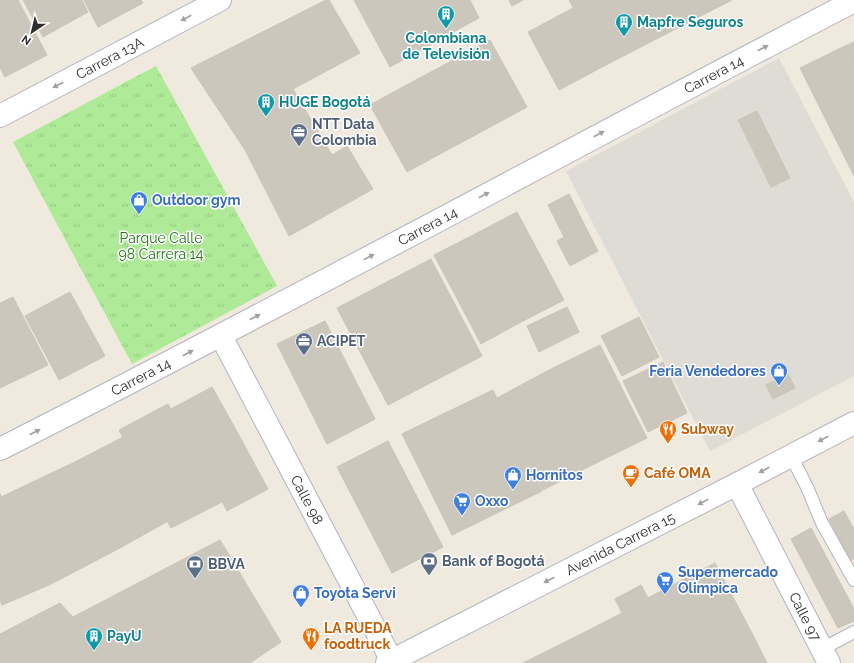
<svg xmlns="http://www.w3.org/2000/svg" width="854" height="663" font-family="Raleway,sans-serif">
<style>
.park{fill:url(#park-tufts)}
.plaza{fill:#dfdcd6}
.building{fill:#cbc7bd;stroke:#cbc5b7}
.lines{fill:none;stroke-linecap:round;stroke-linejoin:round}
.lane-casing{stroke:#b2b4c1;stroke-width:14}
.street-casing{stroke:#b2b4c1;stroke-width:24}
.secondary-casing{stroke:#b2b4c1;stroke-width:24}
.lane{stroke:#fff;stroke-width:12}
.street{stroke:#fff;stroke-width:22}
.secondary{stroke:#fff;stroke-width:22}
.oneway{fill:#a0a0a0}
.labels{text-anchor:middle;dominant-baseline:central;stroke-width:3;stroke-linejoin:round;paint-order:stroke}
.culture-label{font-size:14px;font-weight:bold;fill:#0d838f;stroke:#fff;text-anchor:start}
.street-label{font-size:14px;fill:#2d2d2d;stroke:#fff}
.service-label{font-size:14px;font-weight:bold;fill:#4e5e75;stroke:#fff;text-anchor:start}
.shop-label{font-size:14px;font-weight:bold;fill:#366cbe;stroke:#fff;text-anchor:start}
.park-label{font-size:14px;fill:#237215;stroke:#fff}
.food-label{font-size:14px;font-weight:bold;fill:#c56008;stroke:#fff;text-anchor:start}
</style>
<defs>
<pattern id="park-tufts" width="24" height="20" patternUnits="userSpaceOnUse"><rect width="24" height="20" fill="#aeea97"/><path d="M3 7l-1-3M5 7V3M7 7l1-3M15 17l-1-3M17 17v-4M19 17l1-3" fill="none" stroke="#96c982"/></pattern>
</defs>
<rect width="100%" height="100%" fill="#efe9de"/>
<path class="park" d="M156,66L277,286L132,364L13,142Z"/>
<path class="plaza" d="M779,58L854,202V376L710,451L566,171Z"/>
<path class="building" d="M0,0H18L47,55L5,77L0,68Z
M23,0H82L88,12L43,37Z
M84,0H141L143,3L98,27Z
M326,0H329L360,53L293,89L332,155L347,146L373,189L289,236L245,150L191,68Z
M354,0H417L439,40L390,67Z
M417,0H470L479,18L439,40Z
M509,0H523L512,6Z
M569,0H732L604,66Z
M573,8L604,66L559,90L528,32Z
M490,40L527,107L479,133L442,66Z
M854,42V60L847,45Z
M847,45L854,60V129L835,138L800,68Z
M442,66L479,133L438,155L401,88Z
M401,88L438,155L407,172L370,105Z
M757,111L790,178L771,187L738,120Z
M854,129V176L835,138Z
M569,194L585,226L564,237L548,205Z
M517,212L564,300L523,321L477,233Z
M585,226L598,251L570,266L557,241Z
M477,233L523,321L481,344L434,255Z
M431,259L482,356L388,405L337,308Z
M70,292L105,356L59,380L25,316Z
M13,297L48,365L0,388V303Z
M567,307L579,332L539,352L527,326Z
M639,317L659,357L622,376L601,336Z
M325,321L375,419L327,444L277,344Z
M600,345L647,438L594,464L547,371Z
M663,362L687,413L648,432L623,381Z
M547,371L594,464L543,490L497,398Z
M788,374L795,388L773,399L766,385Z
M212,387L235,428L194,450L171,409Z
M493,390L542,491L495,514L445,413Z
M168,404L222,502L171,528L119,430Z
M445,413L495,514L452,535L402,434Z
M235,428L268,489L227,511L194,450Z
M123,437L168,521L120,548L75,462Z
M388,441L443,547L392,573L337,467Z
M75,462L120,548L49,585L1,497Z
M0,494L49,585L2,605L0,600Z
M844,511L854,529V559L850,561L829,519Z
M811,528L854,609V621L838,628L791,539Z
M220,540L281,642L250,663H117L73,617Z
M715,563L754,637L704,663H696L659,592Z
M641,585L648,598L659,592L696,663H609L591,629L622,613L615,599Z
M60,603L93,639L71,663H0V634Z
M591,629L609,663H523Z
M754,637L767,663H704Z
M93,639L117,663H71Z"/>
<g class="lines">
<g class="lane-casing">
<path id="lane" d="M791,456L807,487L822,523L854,580
M822,649L854,632"/>
</g>
<g class="street-casing">
<g id="street">
<path id="s1" d="M0,116L220,0"/>
<path id="s2" d="M221,336L393,663"/>
<path id="s3" d="M0,449C287,304 569,149 854,1"/>
<path id="s4" d="M737,484L829,663"/>
</g>
</g>
<g class="secondary-casing">
<g id="secondary">
<path id="s5" d="M387,663L737,484L854,423"/>
</g>
</g>
<use href="#lane" class="lane"/>
<use href="#street" class="street"/>
<use href="#secondary" class="secondary"/>
</g>
<defs><path id="oneway-solid" d="M-6-.8H1V-3.2L6.5 0L1 3.2V.8H-6Z"/></defs>
<g class="oneway">
<use href="#oneway-solid" transform="translate(186 18) rotate(152)"/>
<use href="#oneway-solid" transform="translate(763 48) rotate(-27)"/>
<use href="#oneway-solid" transform="translate(58 85) rotate(152)"/>
<use href="#oneway-solid" transform="translate(599 134) rotate(-28)"/>
<use href="#oneway-solid" transform="translate(484 195) rotate(-28)"/>
<use href="#oneway-solid" transform="translate(369 257) rotate(-28)"/>
<use href="#oneway-solid" transform="translate(255 317) rotate(-28)"/>
<use href="#oneway-solid" transform="translate(188 353) rotate(-28)"/>
<use href="#oneway-solid" transform="translate(35 432) rotate(-27)"/>
<use href="#oneway-solid" transform="translate(823 439) rotate(152)"/>
<use href="#oneway-solid" transform="translate(764 470) rotate(152)"/>
<use href="#oneway-solid" transform="translate(703 502) rotate(153)"/>
<use href="#oneway-solid" transform="translate(549 580) rotate(153)"/>
</g>
<defs>
<g id="building-pin" transform="scale(0.9)"><path d="M0 17L-7.5 6A9.5 9.5 0 1 1 7.5 6Z" fill="#0f9aa8" stroke="#fff"/><path d="M-4-6H4V6H1V3H-1V6H-4ZM-2.5-4.3h1.7v1.8h-1.7ZM.8-4.3h1.7v1.8H.8ZM-2.5-1h1.7V.8h-1.7ZM.8-1h1.7V.8H.8Z" fill="#fff"/></g>
<g id="office-pin" transform="scale(0.9)"><path d="M0 17L-7.5 6A9.5 9.5 0 1 1 7.5 6Z" fill="#5c6f8a" stroke="#fff"/><path d="M-6-3h4V-5.5h4V-3h4V5H-6ZM-1-4.5V-3h2v-1.5ZM-6 0V1H6V0Z" fill="#fff"/></g>
<g id="shop-pin" transform="scale(0.9)"><path d="M0 17L-7.5 6A9.5 9.5 0 1 1 7.5 6Z" fill="#3f7fe0" stroke="#fff"/><path d="M-5-2.5h2.3a2.7 3.5 0 0 1 5.4 0H5L5.5 6h-11ZM-1.5-2.5h3a1.5 2.3 0 0 0-3 0Z" fill="#fff"/></g>
<g id="restaurant-pin" transform="scale(0.9)"><path d="M0 17L-7.5 6A9.5 9.5 0 1 1 7.5 6Z" fill="#e8710a" stroke="#fff"/><path d="M-5-6h1v4h1v-4h1v4h1v-4h1v5L-1.5 .5V6h-2V.5L-5-1ZM5-6V6H3V1.5H1.5Q1.5-4 5-6Z" fill="#fff"/></g>
<g id="cafe-pin" transform="scale(0.9)"><path d="M0 17L-7.5 6A9.5 9.5 0 1 1 7.5 6Z" fill="#e8710a" stroke="#fff"/><path d="M-5.5-4.5H6V0H3Q3 3.5 0 3.5H-2.5Q-5.5 3.5-5.5 0ZM3-3.2v2h1.7v-2ZM-6 4.5H4V6H-6Z" fill="#fff"/></g>
<g id="supermarket-pin" transform="scale(0.9)"><path d="M0 17L-7.5 6A9.5 9.5 0 1 1 7.5 6Z" fill="#3f7fe0" stroke="#fff"/><path d="M-6-5.5h2.5l.6 2H6L4.5 2H-2.5L-4.4-4H-6ZM-1.5 3.2a1.3 1.3 0 1 0 .1 0ZM3 3.2a1.3 1.3 0 1 0 .1 0Z" fill="#fff"/></g>
<g id="bank-pin" transform="scale(0.9)"><path d="M0 17L-7.5 6A9.5 9.5 0 1 1 7.5 6Z" fill="#5c6f8a" stroke="#fff"/><path d="M-6-4H6V4H-6ZM0-2.3a2.3 2.3 0 1 0 0 4.6a2.3 2.3 0 1 0 0-4.6Z" fill="#fff"/></g>
</defs>
<g fill-rule="evenodd">
<use href="#building-pin" x="446" y="14"/>
<use href="#building-pin" x="624" y="22"/>
<use href="#building-pin" x="266" y="102"/>
<use href="#office-pin" x="299" y="132"/>
<use href="#shop-pin" x="139" y="200"/>
<use href="#office-pin" x="304" y="341"/>
<use href="#shop-pin" x="779" y="371"/>
<use href="#restaurant-pin" x="668" y="429"/>
<use href="#cafe-pin" x="631" y="473"/>
<use href="#shop-pin" x="513" y="475"/>
<use href="#supermarket-pin" x="462" y="501"/>
<use href="#bank-pin" x="429" y="561"/>
<use href="#bank-pin" x="195" y="564"/>
<use href="#supermarket-pin" x="665" y="580"/>
<use href="#shop-pin" x="301" y="593"/>
<use href="#building-pin" x="94" y="636"/>
<use href="#restaurant-pin" x="311" y="636"/>
</g>
<g class="labels">
<g class="culture-label">
<text x="637" y="22">Mapfre Seguros</text>
<text x="446" y="38" text-anchor="middle">Colombiana<tspan x="446" dy="16">de Televisión</tspan></text>
<text x="279" y="102">HUGE Bogotá</text>
<text x="107" y="636">PayU</text>
</g>
<g class="street-label">
<text stroke="none"><textPath href="#s1" startOffset="124">Carrera 13A</textPath></text>
<text stroke="none"><textPath href="#s3" startOffset="806">Carrera 14</textPath></text>
<text stroke="none"><textPath href="#s3" startOffset="482">Carrera 14</textPath></text>
<text stroke="none"><textPath href="#s3" startOffset="158">Carrera 14</textPath></text>
<text stroke="none"><textPath href="#s2" startOffset="185">Calle 98</textPath></text>
<text stroke="none"><textPath href="#s5" startOffset="262">Avenida Carrera 15</textPath></text>
<text stroke="none"><textPath href="#s4" startOffset="149">Calle 97</textPath></text>
</g>
<g class="service-label">
<text x="312" y="124">NTT Data<tspan x="312" dy="16">Colombia</tspan></text>
<text x="317" y="341">ACIPET</text>
<text x="442" y="561">Bank of Bogotá</text>
<text x="208" y="564">BBVA</text>
</g>
<g class="shop-label">
<text x="152" y="200">Outdoor gym</text>
<text x="766" y="371" text-anchor="end">Feria Vendedores</text>
<text x="526" y="475">Hornitos</text>
<text x="475" y="501">Oxxo</text>
<text x="678" y="572">Supermercado<tspan x="678" dy="16">Olimpica</tspan></text>
<text x="314" y="593">Toyota Servi</text>
</g>
<g class="park-label">
<text x="161" y="238">Parque Calle<tspan x="161" dy="16">98 Carrera 14</tspan></text>
</g>
<g class="food-label">
<text x="681" y="429">Subway</text>
<text x="644" y="473">Café OMA</text>
<text x="324" y="628">LA RUEDA<tspan x="324" dy="16">foodtruck</tspan></text>
</g>
</g>
<g transform="translate(32 32) rotate(215)" stroke="#ffffff" stroke-width="3" paint-order="stroke">
<path d="M0-3L7 15L0 10L-7 15Z" fill="#2d2d2d"/>
<text y="-6" font-size="11" font-weight="bold" text-anchor="middle" fill="#2d2d2d">N</text>
</g>
</svg>
